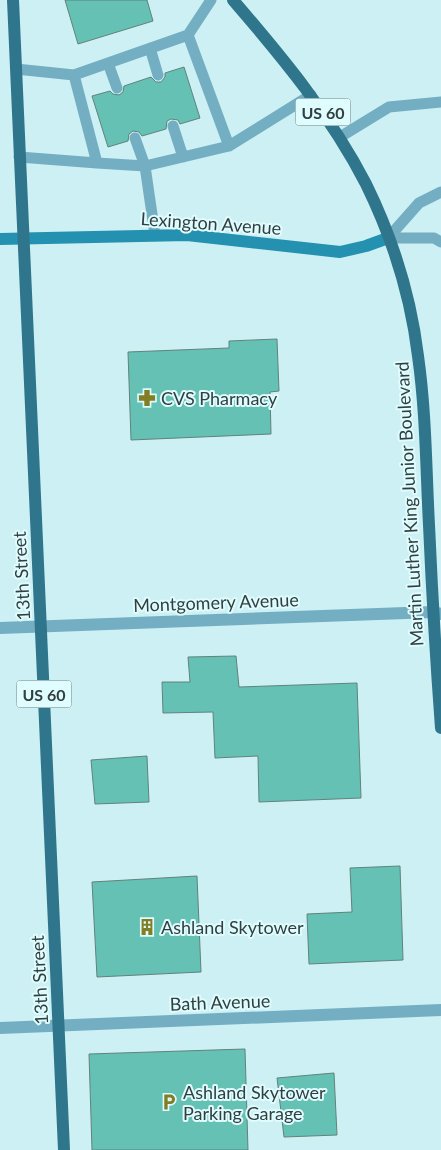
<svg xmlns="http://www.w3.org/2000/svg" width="441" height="1150" font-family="Lato,sans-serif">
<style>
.building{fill:#64c1b4;stroke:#62827d}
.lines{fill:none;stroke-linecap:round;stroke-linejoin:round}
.lane{stroke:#73aec3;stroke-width:11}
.street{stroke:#73aec3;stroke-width:12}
.secondary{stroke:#2391af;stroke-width:12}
.primary{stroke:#2f768c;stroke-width:12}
.labels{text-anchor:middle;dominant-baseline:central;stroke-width:4;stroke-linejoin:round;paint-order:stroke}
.shield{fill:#dffcfe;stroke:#657879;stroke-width:1}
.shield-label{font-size:16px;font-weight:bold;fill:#313f40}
.street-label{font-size:18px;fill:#313f40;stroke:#dffcfe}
.poi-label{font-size:18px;fill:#313f40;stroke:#dffcfe;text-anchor:start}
</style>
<rect width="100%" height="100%" fill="#ccf0f3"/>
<path class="building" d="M65,0H147L153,21L78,44Z
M184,67L200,118L180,124L178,120L171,119L167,121L166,129L142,136L139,132L133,131L129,134L128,141L108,147L92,96L110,91L113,94L119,95L123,92L124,86L151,77L156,82H161L165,77V73Z
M277,339L279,391L270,392L271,434L131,440L128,352L229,348V341Z
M236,656L239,687L357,683L361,798L259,802L258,756L215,758L213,712L163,713L162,682H190L188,657Z
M147,756L149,802L95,804L91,760Z
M400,866L403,960L309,964L307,914L352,912L350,868Z
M197,876L201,972L97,977L92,882Z
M245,1049L248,1150H92L89,1054Z
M334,1073L337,1135L284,1137L277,1078Z"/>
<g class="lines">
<path class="lane" d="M188,35L211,0
M150,48L158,75
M108,63L117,88
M16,69L74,75
M173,126L183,157
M340,137L389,107L441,102
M135,138L145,166L97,163L74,75L188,35L229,146L145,166L155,235
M229,146L311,95
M19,157L97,163
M388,238L419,203L441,192
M388,238H434L441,242"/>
<path class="street" d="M0,628L433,612L441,614
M0,1028L441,1010"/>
<path class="secondary" d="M0,239L187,235L340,252L366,246L388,238"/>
<path class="primary" d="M13,0L64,1150
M233,0C283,58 331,116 366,184C392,237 411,298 418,356C426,412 426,469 429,525C432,593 436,661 441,728"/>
</g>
<defs>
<g id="pharmacy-bare" transform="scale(1.35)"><path d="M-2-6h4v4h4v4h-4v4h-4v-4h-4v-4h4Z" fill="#817e26" stroke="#dffcfe" stroke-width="2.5" paint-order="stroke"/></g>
<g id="building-bare" transform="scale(1.35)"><path d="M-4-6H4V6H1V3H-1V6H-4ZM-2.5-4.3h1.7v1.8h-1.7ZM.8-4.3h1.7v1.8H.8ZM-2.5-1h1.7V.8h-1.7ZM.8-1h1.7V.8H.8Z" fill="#817e26" stroke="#dffcfe" stroke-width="2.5" paint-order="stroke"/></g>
<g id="parking-bare" transform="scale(1.35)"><path d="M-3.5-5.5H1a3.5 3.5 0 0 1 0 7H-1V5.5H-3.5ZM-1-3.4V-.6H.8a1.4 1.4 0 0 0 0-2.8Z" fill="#817e26" stroke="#dffcfe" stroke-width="2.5" paint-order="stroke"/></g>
</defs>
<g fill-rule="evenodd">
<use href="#pharmacy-bare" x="147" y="398"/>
<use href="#building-bare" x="147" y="927"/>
<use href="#parking-bare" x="169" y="1102"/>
</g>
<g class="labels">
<g class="shield">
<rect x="295.5" y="98.5" width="55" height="27" rx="4"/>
<rect x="16.5" y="680.5" width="55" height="27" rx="4"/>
</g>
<g class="shield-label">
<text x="323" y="112">US 60</text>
<text x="44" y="694">US 60</text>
</g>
<g class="street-label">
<text transform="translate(211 223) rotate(4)">Lexington Avenue</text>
<text transform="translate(409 504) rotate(-93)">Martin Luther King Junior Boulevard</text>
<text transform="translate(21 576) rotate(-93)">13th Street</text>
<text transform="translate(216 602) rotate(-2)">Montgomery Avenue</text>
<text transform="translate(39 980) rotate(-93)">13th Street</text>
<text transform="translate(220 1002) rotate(-2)">Bath Avenue</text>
</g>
<g class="poi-label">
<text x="161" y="398">CVS Pharmacy</text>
<text x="161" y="927">Ashland Skytower</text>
<text x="183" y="1092">Ashland Skytower<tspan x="183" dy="21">Parking Garage</tspan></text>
</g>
</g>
</svg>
